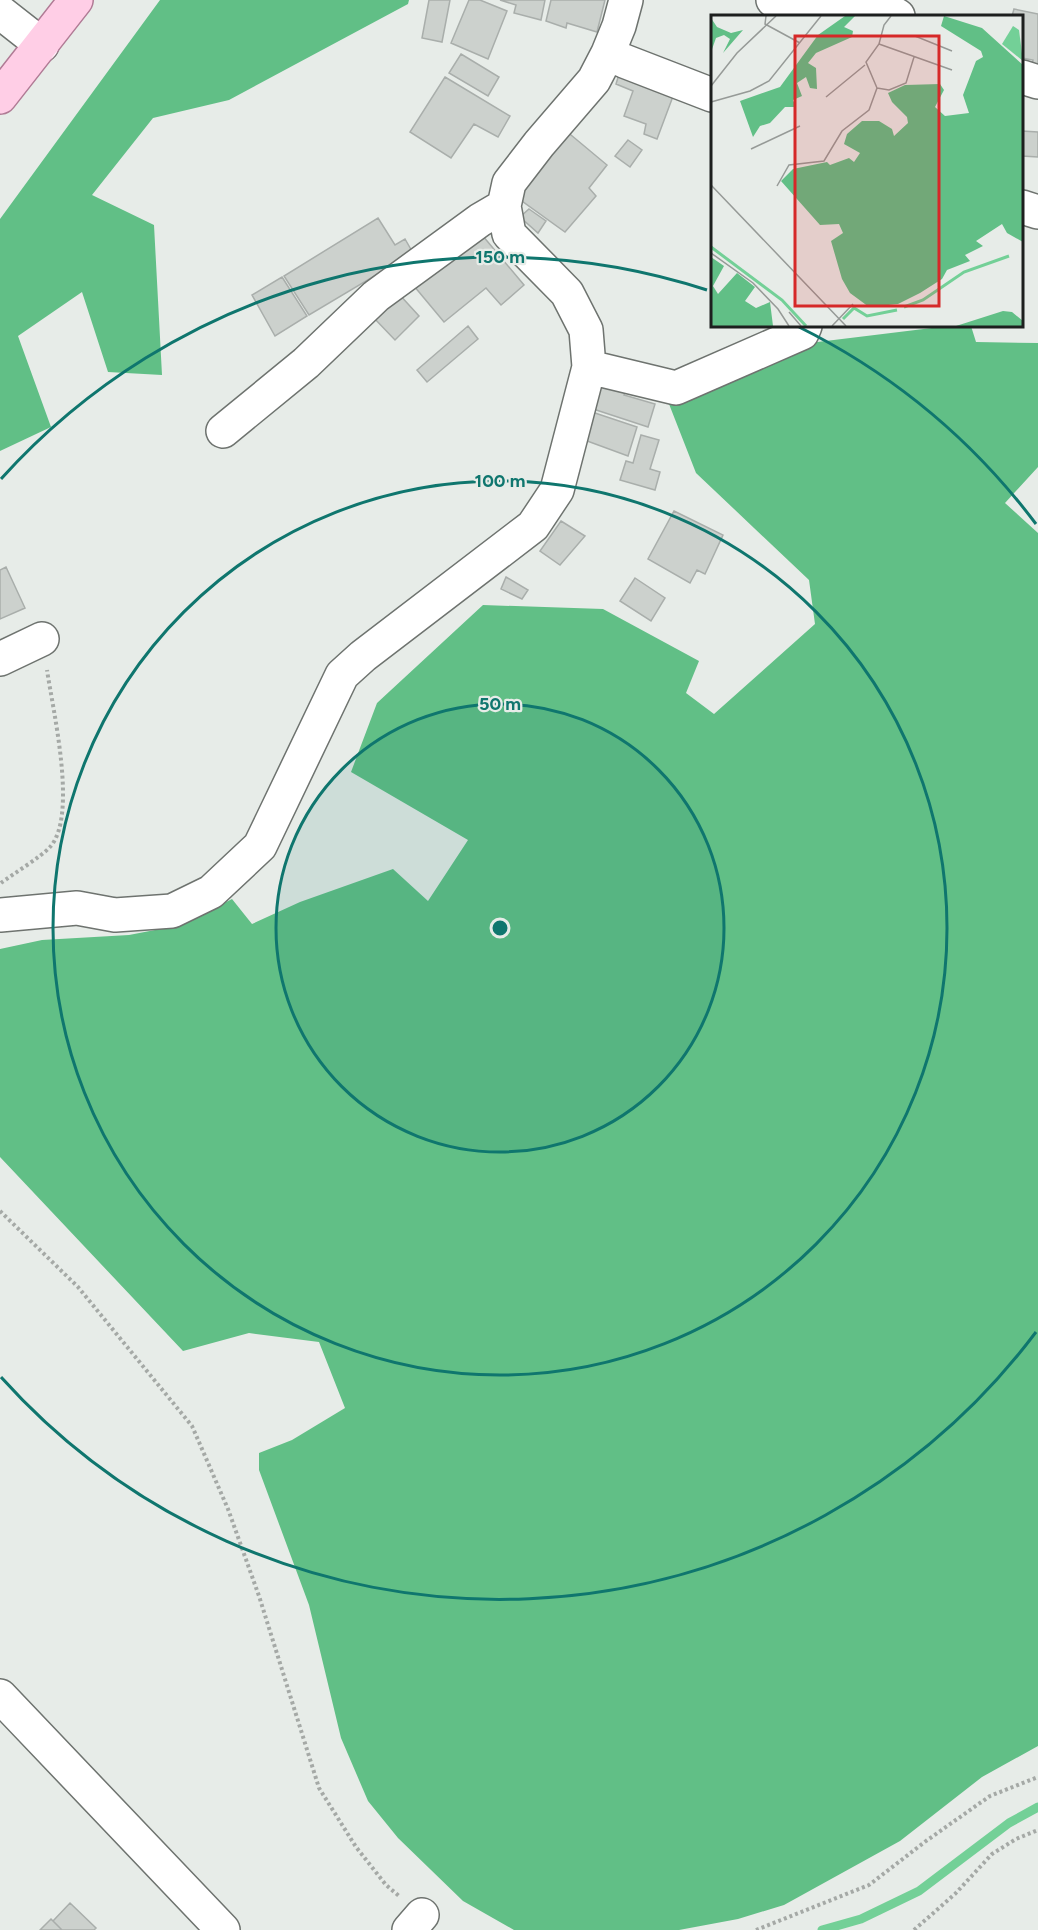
<svg xmlns="http://www.w3.org/2000/svg" width="1038" height="1930" font-family="Figtree,sans-serif">
<style>
.forest{fill:#61bf86}
.lines{fill:none;stroke-linecap:round;stroke-linejoin:round}
.stream{stroke:#73d097;stroke-width:9}
.building{fill:#ccd1cd;stroke:#a9aeab;stroke-width:1.5}
.minor-casing{stroke:#6e736f;stroke-width:36}
.major-casing{stroke:#b07b95;stroke-width:36}
.path{stroke:#a5a9a6;stroke-width:4;stroke-dasharray:3 3;stroke-linecap:butt}
.minor{stroke:#fff;stroke-width:33}
.major{stroke:#ffcee6;stroke-width:33}
.ring{fill:none;stroke:#0f766e;stroke-width:3}
.inset-river{fill:none;stroke:#73d097;stroke-width:3}
.inset-road{fill:none;stroke:#969a97;stroke-width:1.5}
.view{fill:#d62828;fill-opacity:0.15;stroke:#d62828;stroke-width:3}
.inset-edge{fill:none;stroke:#1d1f1e;stroke-width:3}
.centre{fill:#0f766e;stroke:#e7ece8;stroke-width:3}
.ring-label{font-size:18px;text-anchor:middle;font-weight:bold;fill:#0f766e;stroke:#e7ece8;stroke-width:4.5;stroke-linejoin:round;paint-order:stroke}
</style>
<rect width="100%" height="100%" fill="#e7ece8"/>
<path class="forest" d="M160,0H409L408,4L229,100L153,118L92,195L154,225L162,375L108,372L82,292L18,336L51,427L0,451V219Z
M948,326H971L976,342L1038,343V467L1005,503L1038,533V1746L982,1777L900,1841L784,1905L738,1919L679,1930H514L463,1901L398,1838L368,1801L341,1738L309,1605L259,1470V1453L292,1440L345,1408L319,1342L249,1333L183,1351L0,1157V949L42,940L129,935L181,925L232,899L252,924L300,902L393,869L428,901L468,840L351,772L377,703L483,605L603,609L699,661L686,693L714,714L815,624L809,580L696,473L669,404L793,345Z"/>
<g class="lines">
<path class="stream" d="M822,1930L861,1919L919,1891L1009,1823L1038,1807"/>
</g>
<path class="building" d="M429,0H450L442,42L422,38Z
M469,0H480L507,11L488,59L451,43Z
M500,0H545L541,20L514,13L516,5Z
M551,0H605L597,32L567,23L566,28L546,21Z
M1014,9L1038,14V75L1030,73L1033,60L1022,58V16H1012Z
M461,54L499,77L488,96L449,73Z
M620,71L675,91L657,139L644,134L646,124L624,116L633,91L616,84Z
M445,77L510,116L498,137L474,124L451,158L410,132Z
M565,130L607,165L589,188L596,196L565,232L515,196Z
M1022,131L1038,132V157L1022,156Z
M628,140L642,150L630,167L615,156Z
M529,209L546,221L538,233L520,217Z
M378,218L395,245L405,239L413,253L309,315L284,276Z
M477,229L524,285L501,305L486,288L444,322L414,286Z
M282,277L307,316L275,336L252,295Z
M398,293L419,316L395,340L373,317Z
M468,326L478,339L427,382L417,370Z
M593,380L626,390L624,395L655,404L648,427L584,406Z
M586,410L637,427L628,456L579,438Z
M641,435L659,440L650,469L660,472L655,490L620,480L626,461L633,463Z
M674,511L723,535L705,574L697,570L690,583L648,559Z
M561,521L585,536L560,565L540,551Z
M6,567L25,608L0,619V570Z
M506,577L528,590L522,599L501,589Z
M635,578L665,598L651,621L620,601Z
M70,1903L96,1928L94,1930H62L53,1921Z
M51,1919L62,1930H40Z"/>
<g class="lines">
<g class="minor-casing">
<path id="minor" d="M773,0L834,3L852,0
M864,0L879,4L898,16
M0,12L42,45
M608,53L624,61L712,95
M1022,77L1038,82
M1022,207L1038,212
M589,367L676,388L802,333L805,326
M223,431L306,363L376,296L480,220L504,206
M0,659L42,639
M0,915L77,908L115,915L172,911L211,892L260,846L342,675L363,656L533,526L557,490L589,367L586,330L567,293L509,234L504,206L509,183L539,144L594,80L608,53L619,26L626,0
M0,1696L223,1930
M409,1930L422,1915"/>
</g>
<g class="major-casing">
<path id="major" d="M0,97L76,0"/>
</g>
<path class="path" d="M1,883C13,874 41,857 50,847C78,816 53,711 47,670
M0,1211L78,1287L192,1426L228,1509L259,1596L319,1788L356,1847L386,1885L399,1896
M756,1930L869,1885L926,1841L990,1796L1038,1777
M914,1930L955,1894L992,1854L1016,1839L1038,1830"/>
<use href="#minor" class="minor"/>
<use href="#major" class="major"/>
</g>
<circle cx="500" cy="928" r="224" fill="#0f766e" fill-opacity=".12"/>
<g class="ring">
<circle cx="500" cy="928" r="224"/>
<circle cx="500" cy="928" r="447"/>
<path d="M1036 1332A671 671 0 0 1 1 1377M1 479A671 671 0 0 1 707 290M799 327A671 671 0 0 1 1036 524"/>
</g>
<g transform="translate(711 15)">
<rect width="312" height="312" fill="#e7ece8"/>
<path d="M134,1H144L133,12L142,16L141,22L105,38L97,48L105,53L106,74L99,73L95,62L86,68L91,81L82,85L85,92H74L59,108L49,111L42,122L29,86L69,72L107,20ZM233,1L271,13L312,50V227L296,218L291,209L265,226L272,231L254,240L259,246L236,255L231,264L209,278L187,289L158,292L139,278L131,264L120,226L132,218L128,209L109,210L70,166L82,154L116,147L119,150L138,143L143,147L149,138L133,129L136,119L151,106H168L181,114L183,121L197,108L196,102L181,87L177,78L194,70L229,69L233,75L224,92L234,101L258,98L252,80L265,46L272,42L270,36L230,11ZM0,3L6,12L20,18L32,15L12,38L19,24L13,20L5,23L0,37ZM0,242L13,251L2,271L7,279L26,258L44,272L34,286L45,293L59,287L62,311H0ZM292,296L301,297L312,306V311H245Z" fill="#61bf86"/>
<path d="M302,11L308,15L312,46L291,29Z" fill="#73d097"/>
<path class="inset-river" d="M0,232L71,285L95,311M193,292L212,285L253,257L298,241M132,304L143,293L156,301L186,295"/>
<path class="inset-road" d="M55,1L54,9L89,28M171,21H204L241,36M168,29L241,55M0,71L26,38L65,1M166,73L178,75L195,68L203,42M115,82L154,50M0,87L39,76L58,66L110,1M40,134L89,111M0,170L135,311M66,171L78,150L113,146L131,116L158,95L166,73L155,47L168,29L173,10L180,1M0,238L42,268L67,294L78,311M78,297L90,311M121,311L142,289"/>
<path class="view" d="M84,21H228V291H84Z"/>
<rect width="312" height="312" class="inset-edge"/>
</g>
<circle cx="500" cy="928" r="9" class="centre"/>
<g class="ring-label">
<text x="500" y="263">150 m</text>
<text x="500" y="487">100 m</text>
<text x="500" y="710">50 m</text>
</g>
</svg>
